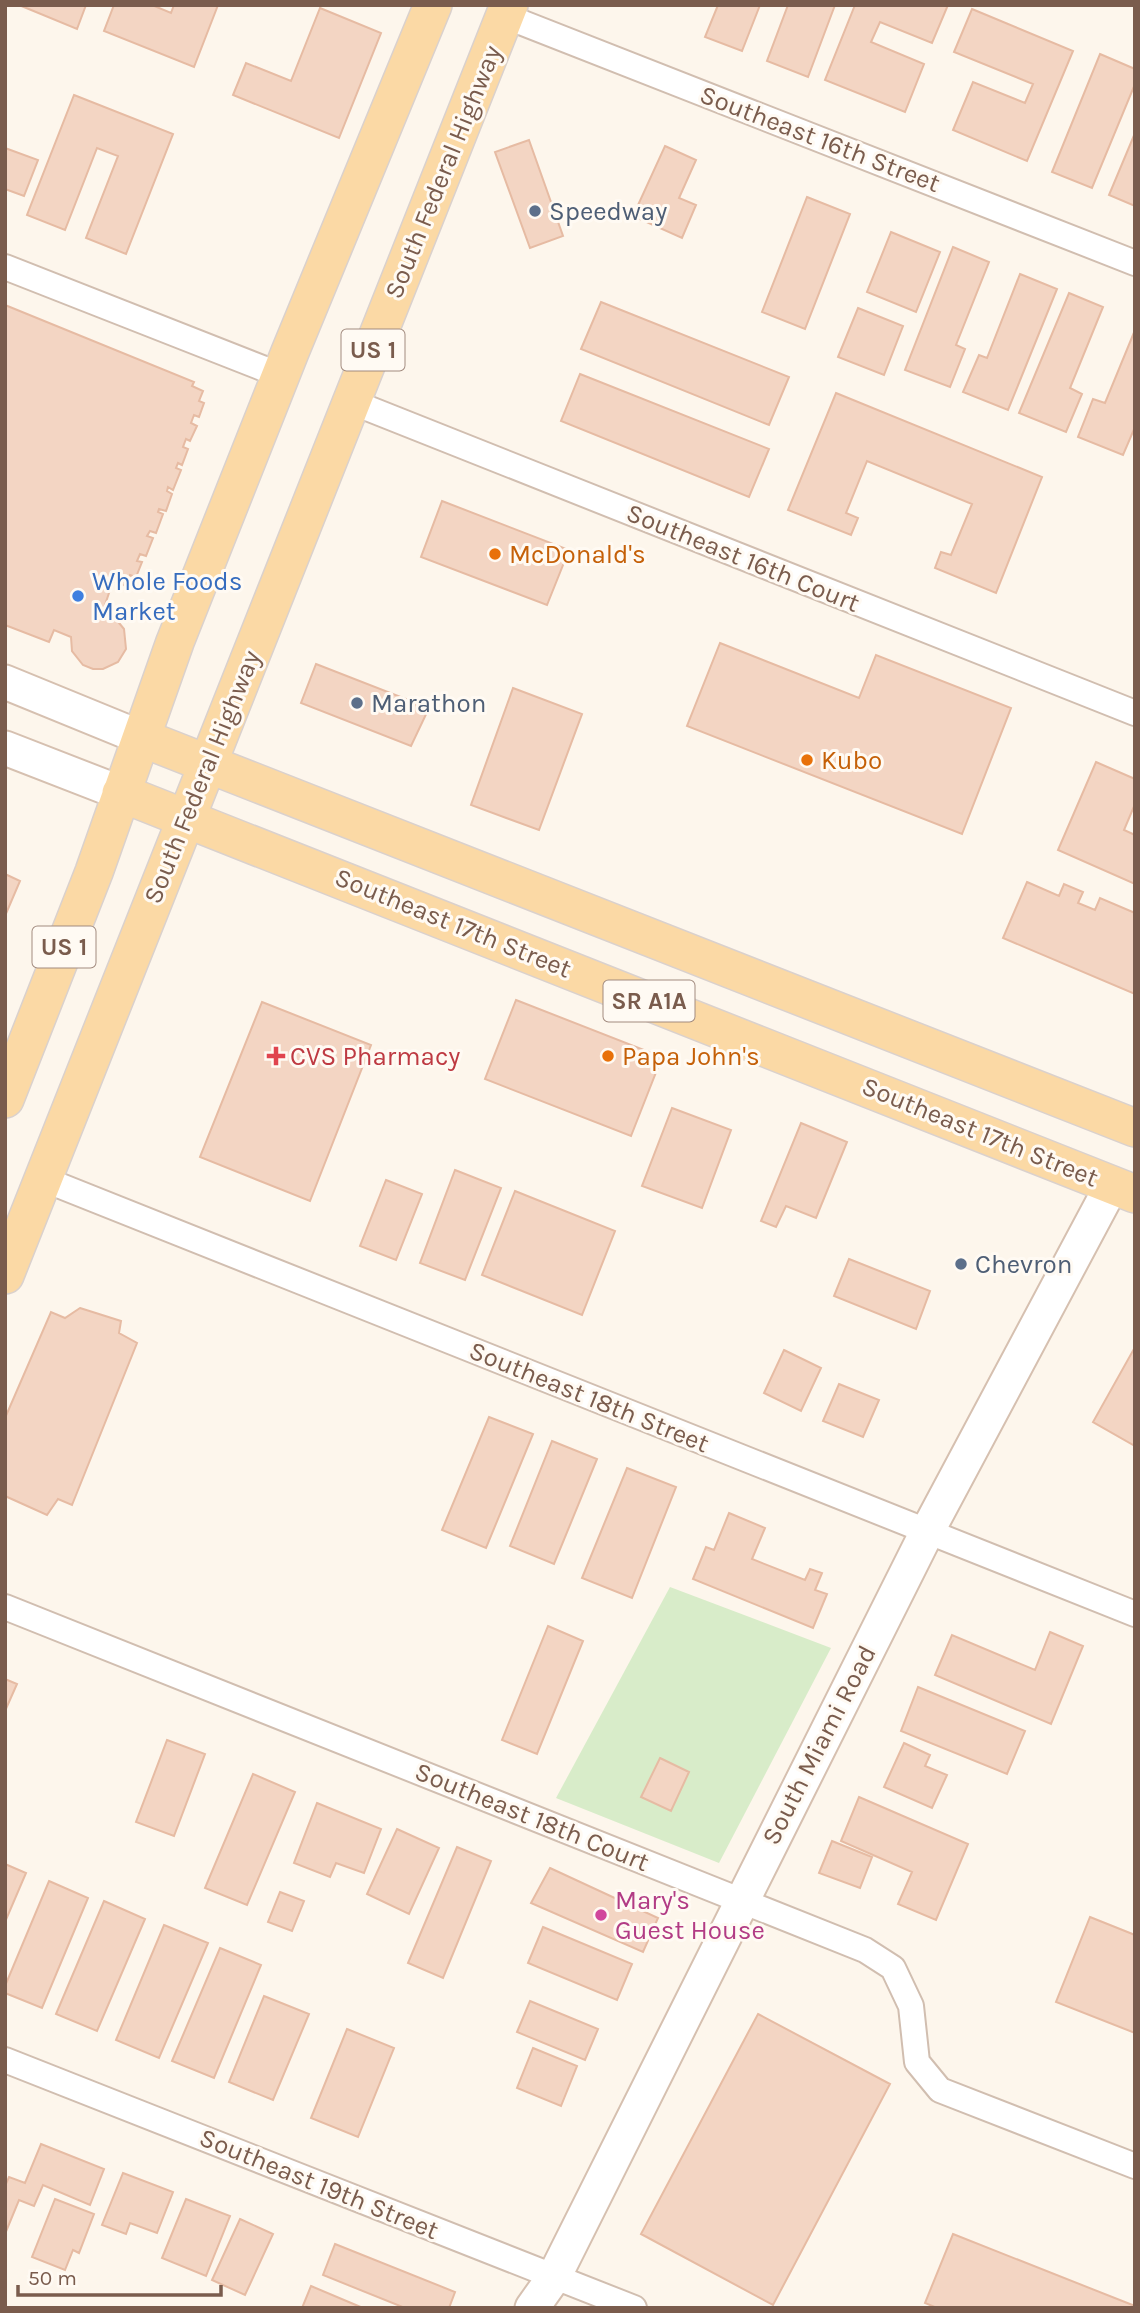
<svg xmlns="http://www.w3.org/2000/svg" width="1140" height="2313" font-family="Karla,sans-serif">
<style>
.green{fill:#d8ecc9}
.building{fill:#f3d5c3;stroke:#e6bba3;stroke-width:2}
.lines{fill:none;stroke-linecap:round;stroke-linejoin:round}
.street-casing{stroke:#d1beb0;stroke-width:28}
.secondary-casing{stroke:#d6c0b0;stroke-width:37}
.primary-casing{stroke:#dad1cd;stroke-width:40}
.street{stroke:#fff;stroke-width:24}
.secondary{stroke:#fff;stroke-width:33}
.primary{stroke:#fbd9a5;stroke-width:37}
.service-dot{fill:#5c6f8a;stroke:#fffaf3;stroke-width:2.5}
.food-dot{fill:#e8710a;stroke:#fffaf3;stroke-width:2.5}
.shop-dot{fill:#3f7fe0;stroke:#fffaf3;stroke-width:2.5}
.health-dot{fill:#e0444e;stroke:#fffaf3;stroke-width:2.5}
.hotel-dot{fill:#d1479c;stroke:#fffaf3;stroke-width:2.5}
.labels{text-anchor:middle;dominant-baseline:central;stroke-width:6;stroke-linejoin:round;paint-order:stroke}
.shield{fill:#fffaf3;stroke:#a28b7f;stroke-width:2}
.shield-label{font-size:24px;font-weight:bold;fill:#7a5c4d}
.street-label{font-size:26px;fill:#7a5c4d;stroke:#fffaf3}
.service-label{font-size:26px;fill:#4e5e75;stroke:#fffaf3;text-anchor:start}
.food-label{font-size:26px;fill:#c56008;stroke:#fffaf3;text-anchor:start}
.shop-label{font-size:26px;fill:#366cbe;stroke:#fffaf3;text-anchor:start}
.health-label{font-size:26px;fill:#be3a42;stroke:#fffaf3;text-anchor:start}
.hotel-label{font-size:26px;fill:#b23c85;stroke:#fffaf3;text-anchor:start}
</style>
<rect width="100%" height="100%" fill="#fdf6ec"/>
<path class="green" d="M670,1587L831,1648L719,1863L556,1798Z"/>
<path class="building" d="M19,5H86L77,29Z
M114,5H152L171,13L174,5H218L194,67L104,31Z
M718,5H760L742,51L705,37Z
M788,5H835L808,77L767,61Z
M855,5H948L932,43L880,22L871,42L924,64L905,112L825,80Z
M320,8L381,33L339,138L233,95L246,63L291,81Z
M972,9L1073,51L1027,161L953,130L973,82L1025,103L1033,84L954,52Z
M1100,54L1135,69V84L1092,188L1052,172Z
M74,95L173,134L126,254L86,238L118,156L97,148L65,230L27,215Z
M1135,133V206L1109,195Z
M529,140L563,236L530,248L495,152Z
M665,146L696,160L679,198L696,205L682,238L633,216Z
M5,148L38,160L24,196L5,189Z
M807,197L850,214L805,329L762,312Z
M891,232L940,252L916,312L867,292Z
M953,247L989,262L956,345L965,349L950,387L905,370Z
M1020,274L1057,289L1008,410L963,392L979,355L987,358Z
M1069,293L1103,307L1070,388L1082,394L1066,432L1019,413Z
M601,302L789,377L769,425L581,349Z
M5,305L194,382L192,386L203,391L199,401L204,403L199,417L194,415L191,423L197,426L190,441L186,439L183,447L188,449L182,465L178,463L176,468L181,470L173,490L168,487L167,491L172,494L166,511L159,509L158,512L163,514L156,533L150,531L147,536L153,538L146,556L140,554L137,561L142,562L136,577L130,575L126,586L113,581L105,605L118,610L115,618L124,629L126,649L118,662L103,669H93L83,665L72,651L71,637L54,630L49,642L5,625Z
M858,308L903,326L884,375L838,357Z
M1135,330V427L1123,455L1078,437L1093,399L1105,403Z
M580,374L769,449L749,497L561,421Z
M836,393L1042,477L996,593L935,568L941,552L951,555L972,504L867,461L846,513L858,518L851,535L788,510Z
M442,501L569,550L547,605L421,557Z
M720,643L859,698L876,655L1011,708L962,834L687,726Z
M316,664L429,708L411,746L301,703Z
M513,688L582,714L539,830L471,805Z
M1096,762L1135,779V804L1124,830L1135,835V884L1058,850Z
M5,874L20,881L5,916Z
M1027,882L1059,896L1064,884L1083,892L1078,903L1095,910L1100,898L1135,913V994L1003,938Z
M516,1000L662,1057L631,1136L485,1079Z
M262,1002L371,1045L310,1201L200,1157Z
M672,1108L731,1130L702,1208L642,1186Z
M801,1123L847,1142L816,1218L786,1206L776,1227L761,1221Z
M455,1170L501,1188L465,1280L420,1263Z
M386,1180L422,1194L396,1260L360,1246Z
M515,1191L615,1231L582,1315L482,1275Z
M849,1259L930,1291L916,1329L834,1296Z
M80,1308L121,1321L119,1333L137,1343L72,1505L58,1499L47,1515L5,1496V1418L51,1312L65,1318Z
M1135,1347V1446L1093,1422Z
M784,1350L821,1368L801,1411L764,1393Z
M839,1384L879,1400L863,1437L823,1421Z
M489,1417L533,1434L486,1548L442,1530Z
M552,1441L597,1459L554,1564L510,1546Z
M627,1468L676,1487L632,1598L582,1578Z
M729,1513L765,1528L752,1559L805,1580L810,1569L822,1573L815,1590L827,1594L813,1628L693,1579L706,1547L714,1550Z
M548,1626L583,1641L537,1754L502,1740Z
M1050,1632L1083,1646L1051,1724L935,1675L952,1635L1035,1670Z
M5,1679L17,1684L5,1711Z
M918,1687L1025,1731L1007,1774L901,1731Z
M167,1740L205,1754L174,1836L136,1822Z
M904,1743L930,1755L925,1766L947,1775L932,1808L884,1787Z
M660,1758L689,1772L671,1811L641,1797Z
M253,1774L295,1792L247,1905L205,1888Z
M859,1797L968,1844L936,1920L898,1904L912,1872L841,1841Z
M317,1803L381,1829L364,1873L336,1863L330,1877L294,1863Z
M397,1829L439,1848L409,1914L367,1894Z
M832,1841L872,1857L860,1888L819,1873Z
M457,1847L491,1861L443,1978L408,1963Z
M5,1864L26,1873L5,1922Z
M550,1868L658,1918L643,1952L531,1903Z
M49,1881L88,1898L42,2008L5,1993V1986Z
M280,1892L304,1901L292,1931L268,1922Z
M104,1901L145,1919L97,2031L56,2014Z
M1090,1917L1135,1935V2033L1056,2002Z
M164,1925L208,1943L159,2058L116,2040Z
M543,1927L632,1964L617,2000L528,1963Z
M220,1948L261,1965L214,2078L172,2061Z
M264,1996L309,2014L273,2100L229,2082Z
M530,2001L598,2029L585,2060L517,2032Z
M758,2014L890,2084L773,2305L641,2234Z
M347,2029L394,2048L358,2137L311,2118Z
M533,2048L577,2066L561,2106L517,2088Z
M41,2144L104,2169L90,2205L43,2185L34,2206L19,2200L5,2234V2186L9,2177L25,2183Z
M123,2173L173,2192L157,2233L130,2223L126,2234L102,2225Z
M55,2199L94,2214L79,2253L73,2250L65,2270L32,2257Z
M186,2199L230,2216L206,2276L162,2258Z
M240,2219L273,2234L245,2295L212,2280Z
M953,2234L1135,2306V2308H937L925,2303Z
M335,2244L455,2292L449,2308H405L323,2275Z
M311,2286L363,2308H302Z"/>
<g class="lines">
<g class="street-casing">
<path id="street" d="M505,16L1135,263
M5,267L280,375
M352,402L1135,713
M43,1179L1135,1614
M5,1607L865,1950L893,1968L911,2006L917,2062L940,2090L1135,2166
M5,2060L634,2308"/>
</g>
<g class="secondary-casing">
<path id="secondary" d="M5,682L142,738
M5,748L121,793
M532,2308L554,2277L927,1532L1112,1185"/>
</g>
<g class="primary-casing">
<path id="primary" d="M142,738L1135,1128
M121,793L1135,1194
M5,1099L94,872L175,642L290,352L433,5
M5,1275L509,5"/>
</g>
<use href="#street" class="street"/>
<use href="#secondary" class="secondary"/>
<use href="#primary" class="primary"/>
</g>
<g class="service-dot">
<circle cx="535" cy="211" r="7"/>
<circle cx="357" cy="703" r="7"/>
<circle cx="961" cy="1264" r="7"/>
</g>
<g class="food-dot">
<circle cx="495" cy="554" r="7"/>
<circle cx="807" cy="760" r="7"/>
<circle cx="608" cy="1056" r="7"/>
</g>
<circle class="shop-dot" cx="78" cy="596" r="7"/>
<path class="health-dot" d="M272.5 1045.5h7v7h7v7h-7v7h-7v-7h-7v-7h7z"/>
<circle class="hotel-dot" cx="601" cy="1915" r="7"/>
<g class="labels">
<g class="shield">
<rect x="341.5" y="329.5" width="63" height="41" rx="5"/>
<rect x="32.5" y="926.5" width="63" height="41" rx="5"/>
<rect x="603.5" y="980.5" width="91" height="41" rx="5"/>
</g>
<g class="shield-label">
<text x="373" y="350">US 1</text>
<text x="64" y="947">US 1</text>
<text x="649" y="1001">SR A1A</text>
</g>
<g class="street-label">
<text transform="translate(820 139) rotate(21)">Southeast 16th Street</text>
<text transform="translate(443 172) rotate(-68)">South Federal Highway</text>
<text transform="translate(743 558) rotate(22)">Southeast 16th Court</text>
<text transform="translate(202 777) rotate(-68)">South Federal Highway</text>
<text transform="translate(453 923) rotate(22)">Southeast 17th Street</text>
<text transform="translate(980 1132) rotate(22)">Southeast 17th Street</text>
<text transform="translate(589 1397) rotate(22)">Southeast 18th Street</text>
<text transform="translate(819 1745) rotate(-63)">South Miami Road</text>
<text transform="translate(532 1817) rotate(22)">Southeast 18th Court</text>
<text transform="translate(319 2184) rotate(22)">Southeast 19th Street</text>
</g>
<g class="service-label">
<text x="549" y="211">Speedway</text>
<text x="371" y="703">Marathon</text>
<text x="975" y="1264">Chevron</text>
</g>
<g class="food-label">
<text x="509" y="554">McDonald's</text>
<text x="821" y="760">Kubo</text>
<text x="622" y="1056">Papa John's</text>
</g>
<g class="shop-label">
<text x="92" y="581">Whole Foods<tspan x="92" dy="30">Market</tspan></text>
</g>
<g class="health-label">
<text x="290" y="1056">CVS Pharmacy</text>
</g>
<g class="hotel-label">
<text x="615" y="1900">Mary's<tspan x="615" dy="30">Guest House</tspan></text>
</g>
</g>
<rect width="1140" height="2313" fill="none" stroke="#7a5c4d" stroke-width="14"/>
<path d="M18 2285v10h203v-10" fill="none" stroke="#7a5c4d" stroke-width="3.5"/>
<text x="28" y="2285" font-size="21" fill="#7a5c4d" stroke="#fffaf3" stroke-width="5" paint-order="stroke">50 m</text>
</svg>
